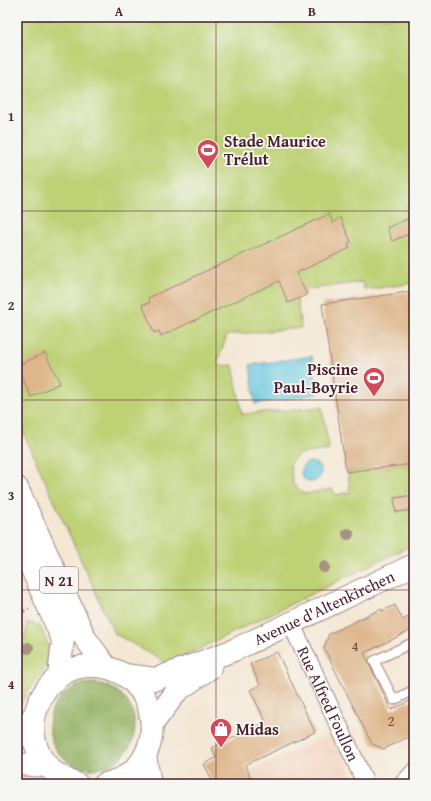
<svg xmlns="http://www.w3.org/2000/svg" width="431" height="801" font-family="'Gentium Book Plus',serif">
<style>
.built{fill:#f3d4be}
.green{fill:#bed174;stroke:#847850}
.forest{fill:#96b366;stroke:#706948}
.water{fill:#5dc3db;stroke:#547183}
.building{fill:#deb68a}
.lines{fill:none;stroke-linecap:round;stroke-linejoin:round}
.lane-casing{stroke:#9f837f;stroke-width:11}
.street-casing{stroke:#9f837f;stroke-width:19}
.secondary-casing{stroke:#9f837f;stroke-width:24}
.primary-casing{stroke:#9f837f;stroke-width:24}
.path{stroke:#9f837f;stroke-width:2.5;stroke-dasharray:3 3;stroke-linecap:butt}
.lane{stroke:#fff;stroke-width:9}
.street{stroke:#fff;stroke-width:17}
.secondary{stroke:#fff;stroke-width:22}
.primary{stroke:#fff;stroke-width:22}
.tree{fill:#a69280}
.grid{fill:none;stroke:#4a1f2b;stroke-width:1;stroke-opacity:0.55}
.labels{text-anchor:middle;dominant-baseline:central;stroke-width:3.5;stroke-linejoin:round;paint-order:stroke}
.number-label{font-size:14px;fill:#6f4543}
.shield{fill:#f6f6f2;stroke:#7e6067;stroke-width:1}
.shield-label{font-size:15px;font-weight:bold;fill:#4a1f2b}
.poi-label{font-size:16px;font-weight:bold;fill:#4a1f2b;stroke:#f6f6f2;text-anchor:start}
.street-label{font-size:16px;fill:#4a1f2b;stroke:#f6f6f2}
.neatline{fill:none;stroke:#4a1f2b;stroke-width:1.5}
.grid-label{font-size:13px;text-anchor:middle;font-weight:bold;fill:#4a1f2b}
</style>
<rect width="100%" height="100%" fill="#f6f6f2"/>
<filter id="ink" filterUnits="userSpaceOnUse"><feTurbulence type="fractalNoise" baseFrequency=".025" numOctaves="2"/><feDisplacementMap in="SourceGraphic" scale="8" xChannelSelector="R" yChannelSelector="G"/><feConvolveMatrix kernelMatrix="1 2 1 2 8 2 1 2 1" color-interpolation-filters="sRGB"/></filter>
<filter id="wash" filterUnits="userSpaceOnUse"><feTurbulence type="fractalNoise" baseFrequency=".012" numOctaves="4" result="noise"/><feDisplacementMap in="SourceGraphic" scale="16" xChannelSelector="R" yChannelSelector="G"/><feGaussianBlur stdDeviation="0.9" result="paint"/><feColorMatrix in="noise" values="0 0 0 0 0 0 0 0 0 0 0 0 0 0 0 0 0 1.4 0 .05"/><feComposite in="paint" operator="in"/></filter>
<g filter="url(#wash)">
<rect width="100%" height="100%" fill="#f4e7d3"/>
<path class="built" d="M17,596L27,622L26,633L17,651Z
M332,733L355,783L358,784H222Z"/>
<path class="green" d="M17,17H414V283L365,290L362,282L304,290L302,286L297,299L301,328L227,335L218,360L219,366L233,365L242,414L322,407L329,450L299,454L290,463L293,484L304,494L332,489L336,495L350,492L348,472L412,464L414,490L406,491V496L394,498L396,512L412,510L414,544L168,664L114,633L17,419Z
M27,622L40,626C43,632 46,639 48,646C53,672 23,690 17,713V651L26,633Z"/>
<path class="forest" d="M49 726a43 43 0 1 1 86 0a43 43 0 1 1-86 0Z"/>
<path class="water" d="M312,356L318,394L255,404L250,365Z
M301 472a10 10 0 1 1 20 0a10 10 0 1 1-20 0Z"/>
<g id="blocks">
<path class="building" d="M329,214L333,223L340,217L351,242L348,244L350,248L296,273L307,295L288,303L279,281L161,336L159,331L154,333L142,304L150,303L148,298Z
M414,216V232L392,241L387,228Z
M408,292L414,331V464L346,472L322,304Z
M45,353L60,383L31,397L17,366Z
M414,495V510L396,512L394,498Z
M395,605L403,620L409,616L414,629L364,653L391,710L414,699V734L384,749L372,744L324,648L329,634L381,609L382,611Z
M277,652L315,732L245,765L254,784H214L204,764L216,758L212,748L266,722L250,690L260,685L250,664Z"/>
</g>
</g>
<g filter="url(#ink)">
<use href="#blocks" fill-opacity="0" stroke="#9f837f" stroke-width="1"/>
<g class="lines">
<g class="lane-casing">
<path id="lane" d="M414,642L374,661L394,700L414,690"/>
</g>
<g class="street-casing">
<g id="street">
<path id="s1" d="M291,623L366,784"/>
<path d="M403,784L414,772"/>
</g>
</g>
<g class="secondary-casing">
<g id="secondary">
<path id="s2" d="M125,675L156,679L234,650L414,565"/>
<path d="M153,723L177,691L210,668"/>
<path d="M17,738L34,715"/>
<path d="M17,764L48,766"/>
</g>
</g>
<g class="primary-casing">
<path id="primary" d="M17,488L85,638L107,668
M17,535L63,640L59,676
M145,755L150,784
M77,784C66,780 56,775 48,767C15,730 42,666 91,666C163,666 175,770 105,784"/>
</g>
<path class="path" d="M17,614L29,609"/>
<use href="#lane" class="lane"/>
<use href="#street" class="street"/>
<use href="#secondary" class="secondary"/>
<use href="#primary" class="primary"/>
</g>
<g class="tree">
<circle cx="348" cy="534" r="6"/>
<circle cx="324" cy="567" r="6"/>
<circle cx="28" cy="648" r="6"/>
</g>
</g>
<path class="grid" d="M216,17V784M17,211H414M17,400H414M17,590H414"/>
<defs>
<g id="stadium-pin" transform="scale(1.15)"><path d="M0 17L-7.5 6A9.5 9.5 0 1 1 7.5 6Z" fill="#d1495b" stroke="#f6f6f2"/><path d="M0-5a6.5 5 0 1 0 0 10a6.5 5 0 1 0 0-10ZM-3.5-1.8h7v3.6h-7Z" fill="#fff"/></g>
<g id="shop-pin" transform="scale(1.15)"><path d="M0 17L-7.5 6A9.5 9.5 0 1 1 7.5 6Z" fill="#d1495b" stroke="#f6f6f2"/><path d="M-5-2.5h2.3a2.7 3.5 0 0 1 5.4 0H5L5.5 6h-11ZM-1.5-2.5h3a1.5 2.3 0 0 0-3 0Z" fill="#fff"/></g>
</defs>
<g fill-rule="evenodd">
<use href="#stadium-pin" x="208" y="150"/>
<use href="#stadium-pin" x="374" y="378"/>
<use href="#shop-pin" x="221" y="729"/>
</g>
<g class="labels">
<g class="number-label">
<text x="355" y="646">4</text>
<text x="391" y="721">2</text>
</g>
<rect class="shield" x="40" y="567" width="38" height="26" rx="3"/>
<g class="shield-label">
<text x="59" y="580">N 21</text>
</g>
<g class="poi-label">
<text x="224" y="141">Stade Maurice<tspan x="224" dy="18">Trélut</tspan></text>
<text x="358" y="369" text-anchor="end">Piscine<tspan x="358" dy="18">Paul-Boyrie</tspan></text>
<text x="236" y="729">Midas</text>
</g>
<g class="street-label">
<text stroke="none"><textPath href="#s2" startOffset="214">Avenue d'Altenkirchen</textPath></text>
<text stroke="none"><textPath href="#s1" startOffset="89">Rue Alfred Foullon</textPath></text>
</g>
</g>
<rect width="431" height="801" fill="none" stroke="#f6f6f2" stroke-width="44"/>
<rect x="22" y="22" width="387" height="757" class="neatline"/>
<g class="grid-label">
<text x="119" y="16">A</text>
<text x="312" y="16">B</text>
<text x="11" y="121">1</text>
<text x="11" y="310">2</text>
<text x="11" y="500">3</text>
<text x="11" y="689">4</text>
</g>
</svg>
